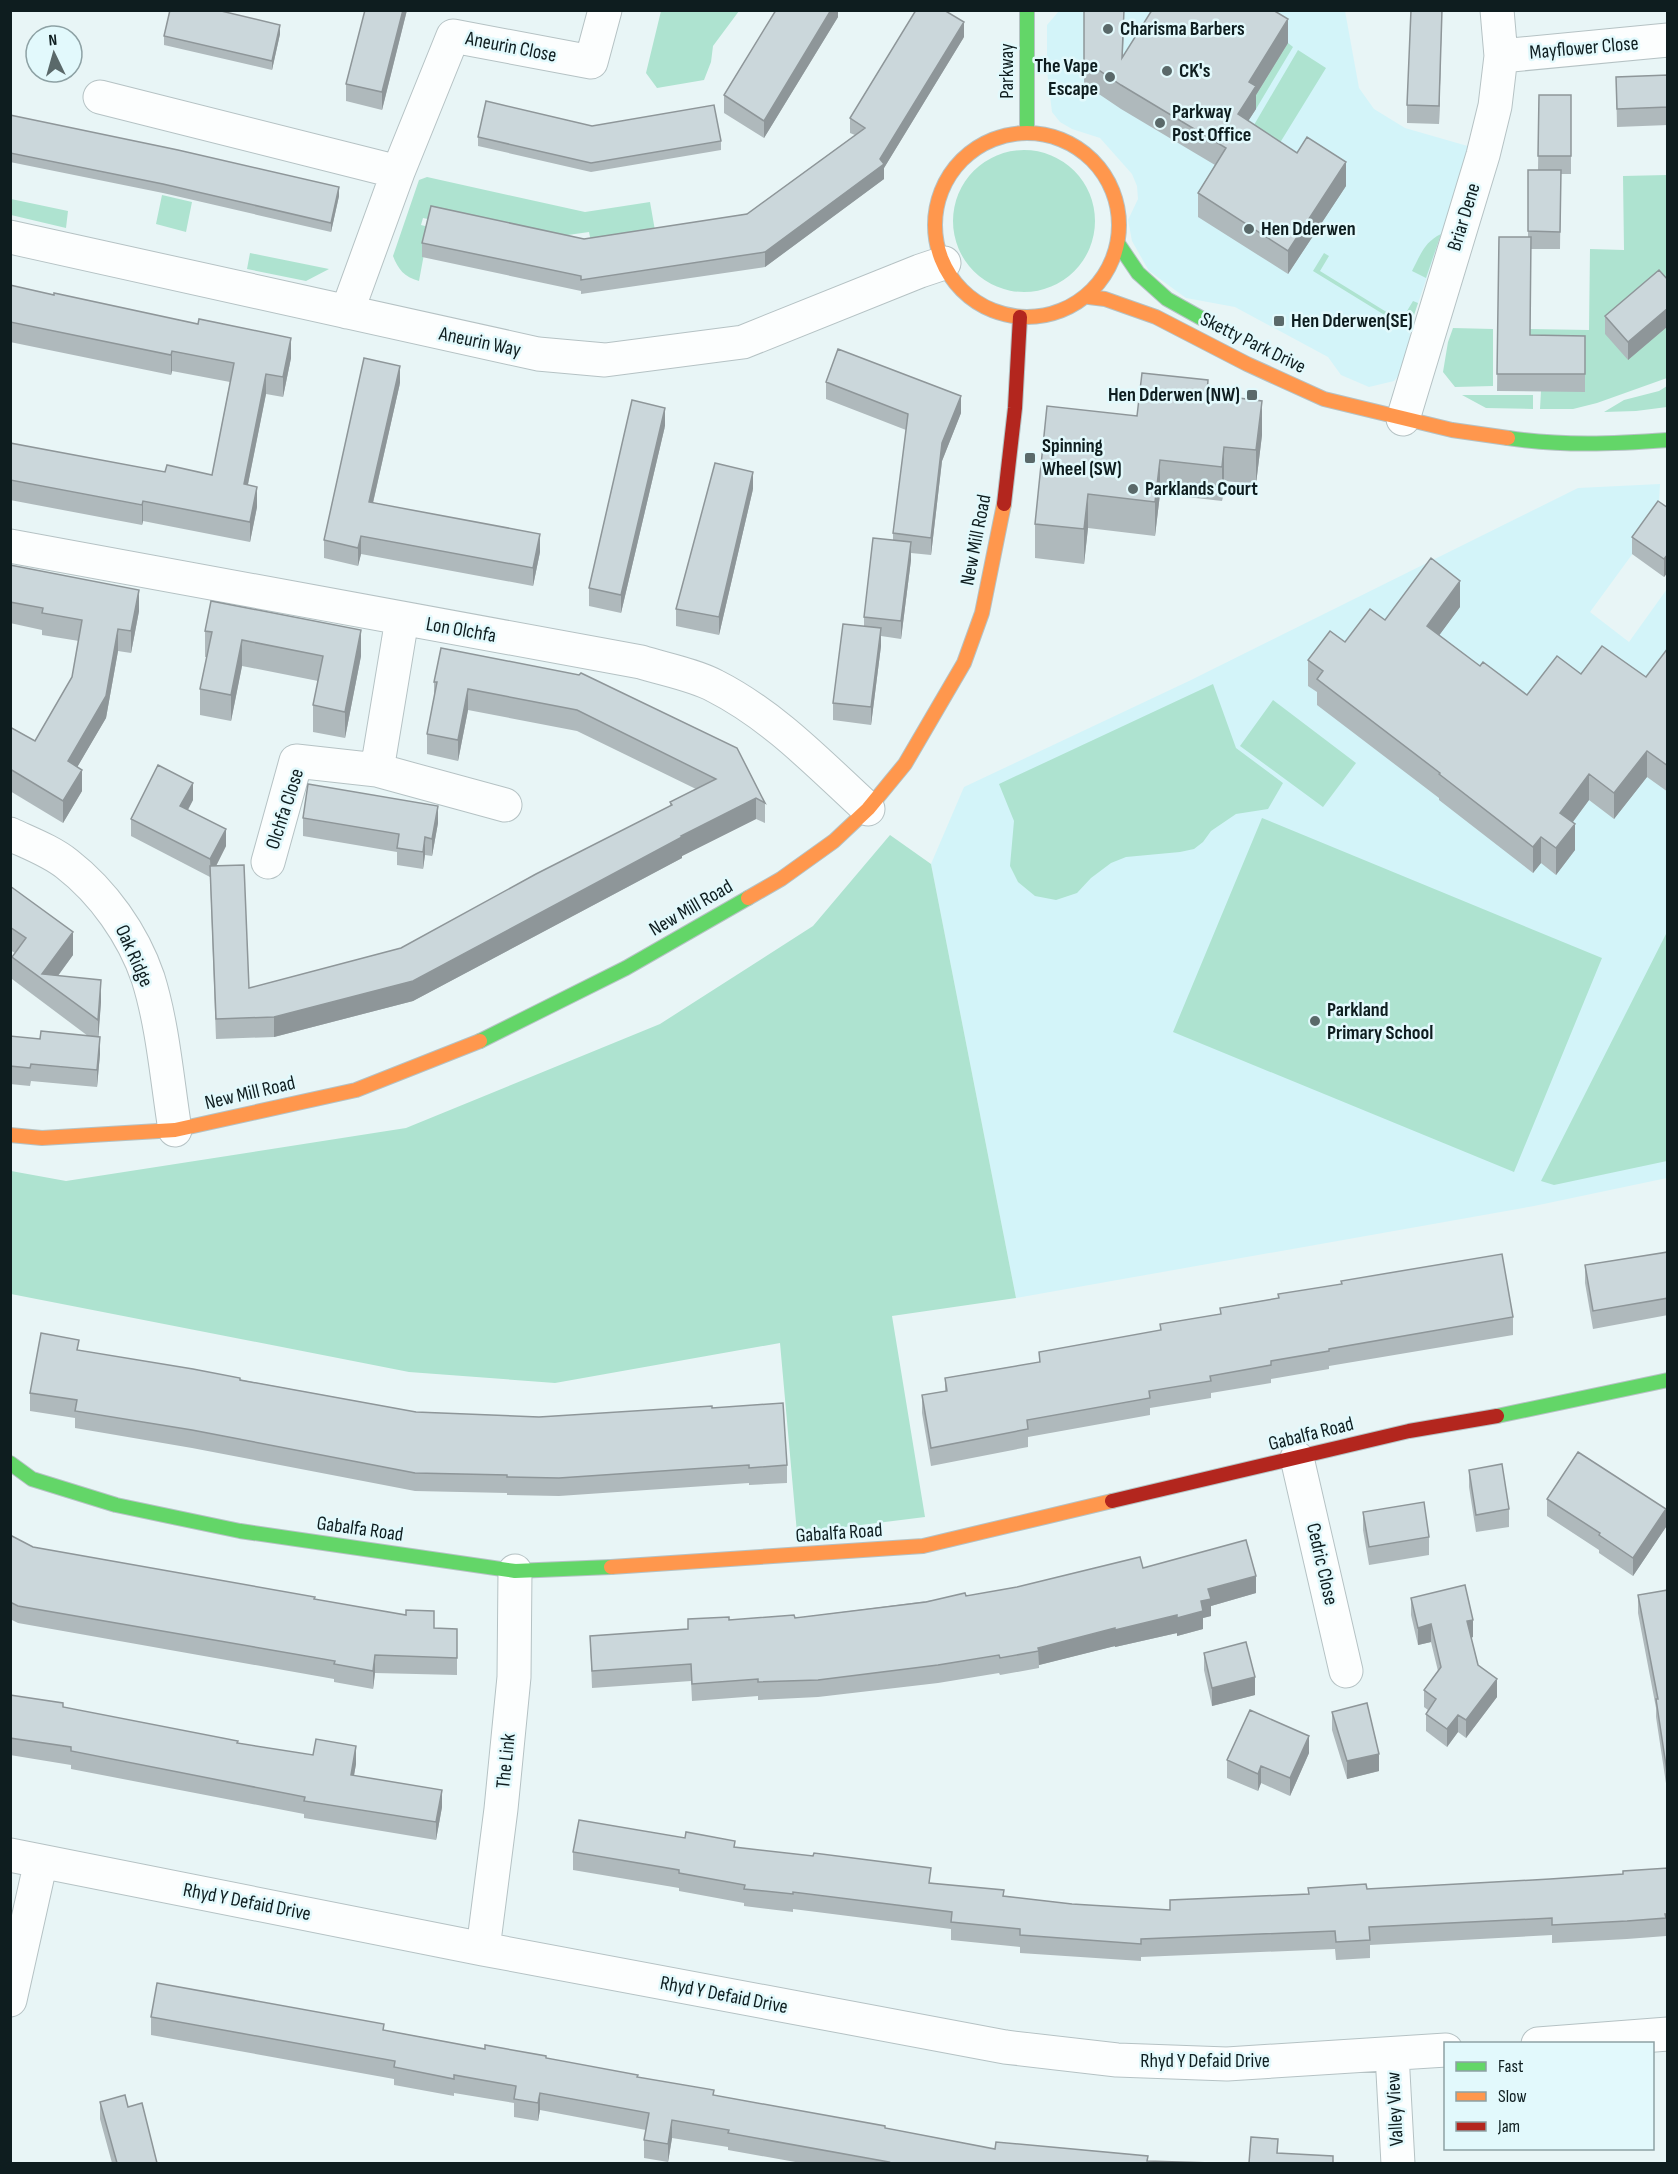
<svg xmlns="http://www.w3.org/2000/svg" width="1678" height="2174" font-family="'Sofia Sans Condensed',sans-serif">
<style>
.built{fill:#d3f4f9}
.green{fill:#aee3d0}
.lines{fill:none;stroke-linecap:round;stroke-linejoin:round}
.street-casing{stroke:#b5c2c4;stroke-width:35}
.fast-casing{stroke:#b5c2c4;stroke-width:16}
.slow-casing{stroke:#b5c2c4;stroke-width:16}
.jam-casing{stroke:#b5c2c4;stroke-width:16}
.street{stroke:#fcfefe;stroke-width:33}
.fast{stroke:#63d668;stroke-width:14}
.slow{stroke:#ff974d;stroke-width:14}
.jam{stroke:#b3261e;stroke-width:14}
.wall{fill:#afb9bc}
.shaded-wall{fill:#8e9699}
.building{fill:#cbd7db;stroke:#8e9699;stroke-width:1.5}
.poi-dot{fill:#5a696a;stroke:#e2f9fc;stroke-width:2}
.labels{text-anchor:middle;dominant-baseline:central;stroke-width:5;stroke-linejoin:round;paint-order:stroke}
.poi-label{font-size:20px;font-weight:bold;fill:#0e1d1f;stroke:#e2f9fc;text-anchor:start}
.street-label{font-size:20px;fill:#0e1d1f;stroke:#e2f9fc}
</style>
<rect width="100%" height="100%" fill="#e8f5f6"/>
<path class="built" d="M1059,11H1345L1359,88L1374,109L1405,128L1471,147L1409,330L1413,349L1406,367L1394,381L1369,387L1341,375L1328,357L1235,307L1186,298L1149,271L1132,241L1128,220L1138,199L1137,186L1132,174L1100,138L1072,129L1060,122L1052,112L1047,71V25Z
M1660,484L1658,519L1590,612L1629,642L1667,589V1178L1534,1206L1016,1298L931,864L964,787L1189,681L1578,488Z"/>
<path class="green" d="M661,11H739L713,46L711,62L704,80L657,88L646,73Z
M1288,43L1293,47L1256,109L1228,92Z
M1298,50L1326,68L1270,159L1244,142Z
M953 221a71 71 0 1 1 142 0a71 71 0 1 1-142 0Z
M1667,175V378L1597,403L1573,409H1540L1541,391L1530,353V329L1589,330L1590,249L1624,250L1623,176Z
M427,177L585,212L650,202L657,242L593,252L589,232L568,235L570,249L423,218L421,225L429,227L419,281C404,277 398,269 393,256L419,180Z
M162,195L192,202L186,232L156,224Z
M11,199L68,211L66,228L11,215Z
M1441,234L1426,278L1412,271C1420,256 1424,242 1441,234Z
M250,253L329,269L306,281L247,269Z
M1324,253L1329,256L1320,271L1401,321L1413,301L1418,303L1409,330L1313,271Z
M1453,328L1493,329V386L1455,387L1443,372L1448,342Z
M1667,386V407L1636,411L1604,412L1624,400L1659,391Z
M1462,395H1533V409L1486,408Z
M1213,684L1236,748L1283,783L1268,809L1236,814L1211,831L1203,842L1194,849L1180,852L1126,857L1111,863L1091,878L1077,893L1056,900L1035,896L1018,882L1010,866L1014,821L999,784Z
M1273,700L1356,763L1323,807L1240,746Z
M1262,818L1602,958L1514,1172L1173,1032Z
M890,835L931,864L1016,1298L892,1316L925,1517L797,1533L780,1343L555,1383L409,1372L11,1294V1171L66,1181L406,1128L660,1024L813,926Z
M1667,932V1161L1554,1185L1541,1181Z"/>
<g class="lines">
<g class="street-casing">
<path id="street" d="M1501,56L1668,40
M100,97L398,172
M10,237L538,354L605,360L743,342L920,271L944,263
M347,312L398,172L453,36L591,62L605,10
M1403,419L1483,155L1495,106L1501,56L1497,10
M10,546L641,662C663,669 695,675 715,686C774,716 820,765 868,809
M377,770L505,805
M10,834C29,843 51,851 67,864C103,892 133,934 148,978C163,1026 167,1080 175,1130
M268,862L296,761L377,770L402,619
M1297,1458L1346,1671
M10,1855L483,1949L1005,2047L1117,2060L1227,2064L1446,2050
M483,1949L501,1809L514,1677L515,1571
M10,2000L41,1861
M1538,2044L1668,2034
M1392,2054L1398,2164"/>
</g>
<g class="fast-casing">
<path id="fast" d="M1027,10V130
M1119,245L1138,273L1167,299L1201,318
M1508,438C1561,446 1614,444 1668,440
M480,1041L626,968L748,898
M1497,1416L1668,1380
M10,1463L32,1479L116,1505L240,1531L515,1571L611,1567"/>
</g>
<g class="slow-casing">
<path id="slow" d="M935 225a92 92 0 1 1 184 0a92 92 0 1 1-184 0Z
M1089,297L1105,299L1156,317L1247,364L1324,399L1452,430L1508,438
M748,898L781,879L834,841L868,809L905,764L964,663L982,613L1004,504
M10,1135L42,1138L175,1130L356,1090L480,1041
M611,1567L923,1546L1112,1501"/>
</g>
<g class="jam-casing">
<path id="jam" d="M1004,504L1015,408L1020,317
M1112,1501L1409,1431L1497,1416"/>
</g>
<use href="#street" class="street"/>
<use href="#fast" class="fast"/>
<use href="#slow" class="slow"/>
<use href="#jam" class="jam"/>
</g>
<path class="wall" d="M407,10L382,110L346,101V84Z
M838,10V17L764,138L724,113V95Z
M1084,10H1124L1123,57L1288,43L1256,95V109L1248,121L1346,186L1288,274L1198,217V193L1215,165L1121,109L1084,84Z
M1442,10L1439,124L1407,123V105Z
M280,34L272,70L164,45V36Z
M964,37L884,168V179L765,267L581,294V291L422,257V243L584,239L747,214L855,135L850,133V118Z
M1668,75V125L1617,127L1616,77Z
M1539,95H1571V174H1561L1560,249H1531L1530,335L1585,336V392L1497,391L1499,237H1528V170H1538Z
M10,115L339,196L331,232L163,193L10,162Z
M592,126L721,141V150L591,172L478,146V137Z
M1668,280V326L1628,360L1605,334V316Z
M10,285L291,358L283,397L266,394L248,484L257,507L250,542L143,521L142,525L10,500V443L165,472L212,475L230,382L172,371L171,375L10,342Z
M826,382L961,413L942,461L931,555L911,553V560L901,639L881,636V646L871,725L833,720V703L864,626V617L893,540V533L906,430L826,399Z
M400,383L373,503L540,552L533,586L361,554L358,566L324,558V540Z
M1208,394L1262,435L1256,484L1224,481L1222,501L1160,494L1155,536L1088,528L1084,564L1035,558V524L1137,416Z
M665,426L621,613L589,606V588Z
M753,489L719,635L676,626V609Z
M1668,508V572L1664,577L1632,554V537Z
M10,565L139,611L131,653L118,651L106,718L77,767L82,791L63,823L10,791V727L35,741L72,677L79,641L42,635V630L10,623Z
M1460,607L1439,635L1480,666L1527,695L1581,674L1646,677L1668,648V792L1647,777L1614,819L1589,800L1573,822L1575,850L1556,875L1541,863L1533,873L1439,800V798L1317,705V692L1308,686V660L1345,642L1385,620Z
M205,631L361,656L345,738L313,732V705L318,681L242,666L231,721L200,715V689L207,657H205Z
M579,675L765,803V823L756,819L682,856V858L413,1001L274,1037L216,1039L210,877L131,836V819L193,800L188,810L226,846L216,866L249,988L401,948L670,806V802L696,789L577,731L468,710L458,761L427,754V734L434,698V682Z
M303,818L438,823L432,856L425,855L423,869L397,865V852L303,836Z
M10,886L73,955L58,976L101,1002L98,1036L100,1054L97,1087L31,1081L30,1086L10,1084V1036L40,1039L88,1036L12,979V957L15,953L10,950Z
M1668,1252V1315L1593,1329L1585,1283V1265Z
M1278,1294L1513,1317V1335L1329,1366V1369L1271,1379V1383L1211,1393V1398L1150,1408V1415L1028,1437V1447L931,1466L922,1413V1395L945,1391V1378L1039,1362V1352L1160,1331V1324L1220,1314V1308L1278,1298Z
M79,1350L416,1412L539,1417L712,1408L787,1465V1483L749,1485V1483L559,1496L507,1495V1493L415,1491L192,1448L75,1428V1418L30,1411V1393Z
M1469,1470L1509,1509V1527L1476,1532L1469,1487Z
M1547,1499L1666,1527L1633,1576L1599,1553V1550L1547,1516Z
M1363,1512L1429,1537V1555L1369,1565L1363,1530Z
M10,1535L33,1547L315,1599L434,1628L457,1629V1675L375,1673L373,1689L334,1682V1679L18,1623L10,1619Z
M1143,1568L1256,1593L1211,1606V1616L1203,1618V1629L1177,1636V1633L1115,1647V1646L1039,1665V1668L1000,1675L999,1673L938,1683L818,1697L758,1700V1696L692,1701L691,1681L592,1688L590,1636L688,1629V1619L729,1620L795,1618L966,1596Z
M1668,1590V1789L1667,1790L1656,1717V1708L1638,1613V1595Z
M1411,1598L1473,1637L1471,1638L1478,1665L1497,1697L1466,1738L1458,1732L1447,1747L1426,1731V1714L1428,1710L1424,1707V1690L1438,1671L1431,1642L1418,1645L1411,1615Z
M1204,1653L1255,1695L1212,1706L1204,1670Z
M10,1695L63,1707L238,1743L356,1764L354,1775L442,1807L436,1840L304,1818V1814L71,1769V1765L10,1755Z
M1332,1712L1379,1771L1347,1779L1332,1730Z
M1309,1753L1290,1796L1261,1783L1258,1791L1227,1778V1760Z
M685,1838L1004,1896L1072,1904L1170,1910L1308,1894L1367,1889L1550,1879L1623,1874L1668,1868V1931L1666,1932V1936L1627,1939L1552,1943V1935L1370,1945V1958L1336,1960L1335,1949L1141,1957V1961L1020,1953V1947L951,1940V1929L793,1909V1912L744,1906V1903L679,1891V1888L573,1870V1852Z
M151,2017L384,2030L485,2049L546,2058L638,2077L714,2095L995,2149L1148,2161L1213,2163H801L728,2150V2147L672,2138L668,2162L644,2158V2140L646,2130L540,2110L538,2121L514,2117V2103L454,2093V2096L394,2085V2079L151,2035Z
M100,2102L128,2107L157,2163H112L100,2119Z"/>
<path class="shaded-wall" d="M403,10H407L382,110V92Z
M831,10H838V17L764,138V121Z
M1124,10L1122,82V58Z
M1442,10L1439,124V106Z
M1288,19V43L1256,95V109L1238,137V114L1249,82Z
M964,22V37L884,168V179L765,267V252L880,159Z
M280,25V34L272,70V61Z
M1346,162V186L1288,274V251Z
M339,187V196L331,232V223Z
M1668,308V326L1628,360V342Z
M291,338V358L283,397V377Z
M172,351V371L171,375V355Z
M400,366V383L369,520V502Z
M266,374V394L244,504V484Z
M961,396V413L942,461L931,555V538L942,443Z
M1262,401V435L1256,484V450Z
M665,408V426L621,613V595Z
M1224,447V481L1222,501V467Z
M1160,460V494L1155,536V502Z
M753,472V489L719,635V617Z
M257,487V507L250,542V522Z
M1088,494V528L1084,564V529Z
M143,501V521L142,525V505Z
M540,534V552L533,586V568Z
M361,536V554L358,566V548Z
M911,542V560L901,639V621Z
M1668,554V572L1664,577V559Z
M1460,581V607L1427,652V626Z
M139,590V611L131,653V631Z
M881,628V646L871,725V707Z
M118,629V651L106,718L68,783V761Z
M361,630V656L345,738V712Z
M242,640V666L231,721V695Z
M468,689V710L458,761V740Z
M1647,751V777L1614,819V793Z
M82,770V791L63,823V801Z
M1589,774V800L1560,839V813Z
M193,783V800L180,824V806Z
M756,798V819L682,856V858L413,1001L274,1037V1017L681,836Z
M438,806V823L432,856V839Z
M1575,824V850L1556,875V848Z
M226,829V846L211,876L210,859Z
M425,837V855L423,869V852Z
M1541,837V863L1533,873V847Z
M73,932V955L51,985L42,974Z
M101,980V1002L98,1043V1020Z
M100,1037V1054L97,1087V1070Z
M1666,1509V1527L1633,1576V1558Z
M1256,1576V1593L1211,1606V1616L1203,1618V1629L1177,1636V1618L1201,1601L1208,1589Z
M1177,1615V1633L1115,1647V1630Z
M1473,1620V1637L1467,1639V1621Z
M1431,1624V1642L1418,1645V1628Z
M1115,1628V1646L1039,1665L1038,1648Z
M375,1655V1673L373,1689V1671Z
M1255,1677V1695L1212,1706V1688Z
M1497,1679V1697L1466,1738V1720Z
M1458,1715V1732L1447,1747V1729Z
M1309,1736V1753L1290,1796V1778Z
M356,1746V1764L351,1792V1775Z
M1379,1754V1771L1347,1779V1761Z
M1261,1766V1783L1258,1791V1774Z
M442,1790V1807L436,1840V1822Z
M540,2093V2110L538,2121V2103Z
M672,2120V2138L668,2162V2144Z"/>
<path class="building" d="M170,10H217L280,25L272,61L164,36Z
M365,10H403L382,92L346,84Z
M776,10H831L764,121L724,95Z
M916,10H944L964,22L880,159L884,164L765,252L581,280V276L422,243L431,206L584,239L747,214L865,128L850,118Z
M1084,10H1124L1122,58L1152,10H1273L1288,19L1249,82L1256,86L1238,114L1297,153L1307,137L1346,162L1288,251L1198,193L1226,148L1121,85L1084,60Z
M1411,10H1442L1439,106L1407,105Z
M1668,75V107L1617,109L1616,77Z
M1539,95H1571V156H1538Z
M486,101L592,126L714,105L721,141L591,163L478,137Z
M10,115L178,150L339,187L331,223L163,184L10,153Z
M1528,170H1561L1560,232L1528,231Z
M1499,237H1531L1530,335L1585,336V374H1497Z
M1659,270L1668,280V308L1628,342L1605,316Z
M10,285L54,295V293L198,324L199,319L291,338L283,377L266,374L244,484L257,487L250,522L143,501L142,505L10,480V443L165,472L167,465L212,475L234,363L172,351L171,355L10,322Z
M838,349L961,396L942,443L931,538L893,533L908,414L826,382Z
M364,358L400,366L369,502L540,534L533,568L361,536L358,548L324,540Z
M1142,373L1208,380L1207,394L1262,401L1256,450L1224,447L1222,467L1160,460L1155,502L1088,494L1084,529L1035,524L1047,406L1137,416Z
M632,400L665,408L621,595L589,588Z
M715,463L753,472L719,617L676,609Z
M1658,501L1668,508V554L1664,559L1632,537Z
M873,538L911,542L901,621L864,617Z
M1431,558L1460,581L1427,626L1480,666L1483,662L1527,695L1557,656L1581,674L1602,646L1646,677L1668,648V766L1647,751L1614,793L1589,774L1560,813L1575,824L1556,848L1541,837L1533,847L1439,774L1440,773L1317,679L1323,671L1308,660L1330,631L1345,642L1370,609L1385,620Z
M10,565L139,590L131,631L118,629L106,696L68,761L82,770L63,801L10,769V727L35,741L72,677L82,620L42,613L43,608L10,602Z
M211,601L361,630L345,712L313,705L323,656L242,640L231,695L200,689L212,632L205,631Z
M843,624L881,628L871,707L833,703Z
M441,648L579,675L581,673L737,748L765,803L756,798L681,836L682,837L413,981L274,1017L216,1019L210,866L244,865L249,988L401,948L536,874L672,805L670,802L716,779L577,710L468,689L458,740L427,734L437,682H434Z
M158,765L193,783L180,806L226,829L210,859L131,819Z
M308,784L438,806L432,839L425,837L423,852L397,848L399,834L303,818Z
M10,886L73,932L42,974L101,980L98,1020L12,957L26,938L10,927Z
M41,1031L100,1037L97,1070L31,1064L30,1068L10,1066V1036L40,1039Z
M1668,1252V1298L1593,1311L1585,1265Z
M1502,1254L1513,1317L1329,1349V1351L1271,1361V1365L1210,1376L1211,1381L1149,1391L1150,1398L1027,1420L1028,1429L931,1448L922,1395L947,1391L945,1378L1040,1362L1039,1352L1161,1330L1160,1324L1221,1314L1220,1308L1279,1298L1278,1294L1342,1284L1341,1281Z
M41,1333L79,1340L77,1350L193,1369L240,1378V1380L416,1412L539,1417L712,1406V1408L783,1403L787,1465L749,1468V1465L559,1478L507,1477V1475L415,1473L192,1430L75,1411L77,1400L30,1393Z
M1578,1452L1666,1509L1633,1558L1599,1535L1600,1533L1547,1499Z
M1502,1464L1509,1509L1476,1515L1469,1470Z
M1424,1502L1429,1537L1369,1547L1363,1512Z
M10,1535L33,1547L315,1597L314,1599L406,1615V1610L434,1611V1628L457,1629V1658L375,1655L373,1671L334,1664L335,1661L18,1606L10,1602Z
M1246,1540L1256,1576L1208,1589L1211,1599L1201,1601L1203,1611L1177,1618V1615L1115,1630V1628L1038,1648L1039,1651L1000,1658L999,1655L938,1665L818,1680L758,1682V1679L692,1684L691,1664L592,1671L590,1636L688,1629V1619L729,1617V1620L794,1615L795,1618L926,1602L965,1593L966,1596L1017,1587L1140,1557L1143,1568Z
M1465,1585L1473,1620L1467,1621L1478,1665L1497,1679L1466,1720L1458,1715L1447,1729L1426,1714L1436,1699L1424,1690L1441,1667L1431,1624L1418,1628L1411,1598Z
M1668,1590V1772H1667L1656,1699H1658L1638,1595Z
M1246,1642L1255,1677L1212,1688L1204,1653Z
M10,1695L63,1703V1707L238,1741L237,1743L313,1755L316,1739L356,1746L351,1775L442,1790L436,1822L304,1801L305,1797L71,1751V1747L10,1738Z
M1367,1703L1379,1754L1347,1761L1332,1712Z
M1250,1710L1309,1736L1290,1778L1261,1766L1258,1774L1227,1760Z
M579,1820L685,1838L686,1832L735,1841L734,1847L813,1856L814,1853L931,1868L929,1883L1004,1890L1003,1896L1072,1904L1170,1910V1900L1309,1894L1308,1888L1366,1884L1367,1889L1550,1879L1623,1874V1871L1668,1868V1914H1665L1666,1918L1627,1921L1552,1925V1918L1369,1927L1370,1940L1336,1942L1335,1931L1141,1939V1944L1020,1935V1929L951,1922L952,1912L793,1892V1894L744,1889L745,1885L679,1873V1870L573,1852Z
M157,1983L384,2024L383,2030L485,2049V2045L546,2056V2058L638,2075L637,2077L714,2090L713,2095L885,2126V2128L995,2149L996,2142L1148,2156L1147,2161L1213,2163H888L889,2162L728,2133L729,2130L672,2120L668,2144L644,2140L649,2113L540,2093L538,2103L514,2099L516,2086L454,2075V2079L394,2067L395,2061L151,2017Z
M125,2095L128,2107L142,2103L157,2163H117L100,2102Z
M1251,2137L1278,2139L1277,2153L1333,2156V2163H1249Z"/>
<g class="poi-dot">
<circle cx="1108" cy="29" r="6"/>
<circle cx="1167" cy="71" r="6"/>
<circle cx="1110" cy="77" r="6"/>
<circle cx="1160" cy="123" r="6"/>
<circle cx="1249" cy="229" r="6"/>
<rect x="1273" y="315" width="12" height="12" rx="3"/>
<rect x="1246" y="389" width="12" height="12" rx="3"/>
<rect x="1024" y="452" width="12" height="12" rx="3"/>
<circle cx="1133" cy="489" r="6"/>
<circle cx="1315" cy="1021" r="6"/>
</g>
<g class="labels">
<g class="poi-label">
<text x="1120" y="29">Charisma Barbers</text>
<text x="1098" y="66" text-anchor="end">The Vape<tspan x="1098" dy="23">Escape</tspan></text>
<text x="1179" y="71">CK's</text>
<text x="1172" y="112">Parkway<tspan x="1172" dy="23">Post Office</tspan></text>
<text x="1261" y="229">Hen Dderwen</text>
<text x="1291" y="321">Hen Dderwen(SE)</text>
<text x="1240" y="395" text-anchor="end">Hen Dderwen (NW)</text>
<text x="1042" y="446">Spinning<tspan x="1042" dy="23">Wheel (SW)</tspan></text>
<text x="1145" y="489">Parklands Court</text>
<text x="1327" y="1010">Parkland<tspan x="1327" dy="23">Primary School</tspan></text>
</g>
<g class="street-label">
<text transform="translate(511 47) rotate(11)">Aneurin Close</text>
<text transform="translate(1584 48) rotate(-5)">Mayflower Close</text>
<text transform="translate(1007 71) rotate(-90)">Parkway</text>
<text transform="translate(1464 217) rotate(-73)">Briar Dene</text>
<text transform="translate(480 342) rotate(12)">Aneurin Way</text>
<text transform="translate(1253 343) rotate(26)">Sketty Park Drive</text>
<text transform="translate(976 540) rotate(-79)">New Mill Road</text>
<text transform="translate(461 630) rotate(10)">Lon Olchfa</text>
<text transform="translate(285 809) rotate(-72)">Olchfa Close</text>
<text transform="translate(691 908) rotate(-30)">New Mill Road</text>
<text transform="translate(134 956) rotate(66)">Oak Ridge</text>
<text transform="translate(250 1093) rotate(-13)">New Mill Road</text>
<text transform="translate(1311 1434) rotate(-14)">Gabalfa Road</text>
<text transform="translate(360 1529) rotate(8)">Gabalfa Road</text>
<text transform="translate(839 1533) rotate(-4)">Gabalfa Road</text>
<text transform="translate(1322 1564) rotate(77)">Cedric Close</text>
<text transform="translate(506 1761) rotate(-84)">The Link</text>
<text transform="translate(247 1902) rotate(11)">Rhyd Y Defaid Drive</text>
<text transform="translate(724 1995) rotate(11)">Rhyd Y Defaid Drive</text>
<text x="1205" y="2061">Rhyd Y Defaid Drive</text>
<text transform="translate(1395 2109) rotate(-93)">Valley View</text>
</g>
</g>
<rect width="1678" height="2174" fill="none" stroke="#0e1d1f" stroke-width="24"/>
<rect x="1444" y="2042" width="210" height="108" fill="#e2f9fc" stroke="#8da1a4" stroke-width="1.5"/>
<rect x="1456" y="2062" width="30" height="9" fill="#63d668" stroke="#8da1a4" stroke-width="1.5"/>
<text x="1498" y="2072" font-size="18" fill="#0e1d1f">Fast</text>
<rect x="1456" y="2092" width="30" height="9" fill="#ff974d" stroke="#8da1a4" stroke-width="1.5"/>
<text x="1498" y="2102" font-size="18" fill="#0e1d1f">Slow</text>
<rect x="1456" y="2122" width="30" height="9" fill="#b3261e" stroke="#8da1a4" stroke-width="1.5"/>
<text x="1498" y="2132" font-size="18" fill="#0e1d1f">Jam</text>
<g transform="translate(54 54) rotate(355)"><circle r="28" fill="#e2f9fc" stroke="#8da1a4" stroke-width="1.5"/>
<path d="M0-4.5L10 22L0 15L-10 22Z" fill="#5a696a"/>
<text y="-9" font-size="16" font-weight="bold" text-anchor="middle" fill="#0e1d1f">N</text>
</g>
</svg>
